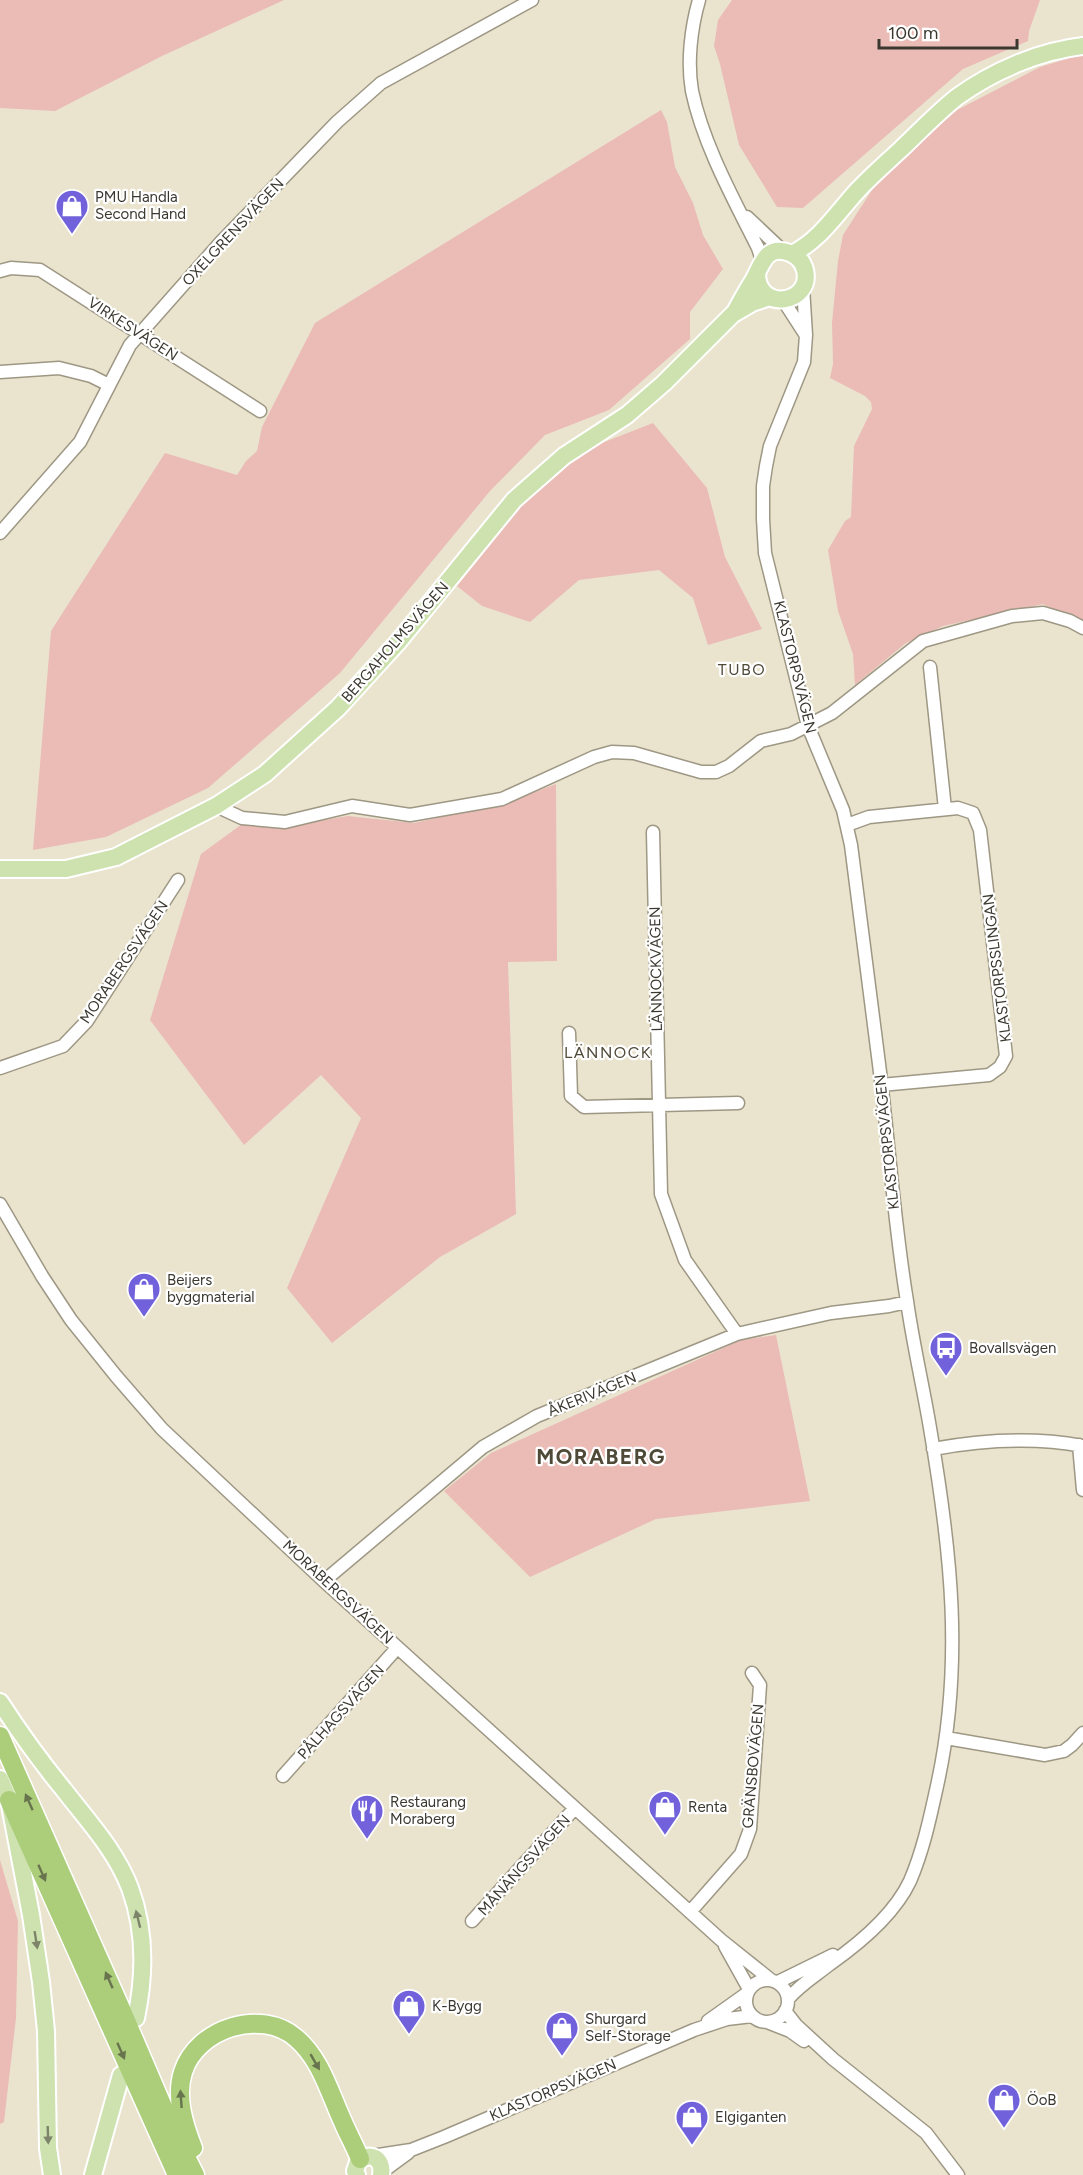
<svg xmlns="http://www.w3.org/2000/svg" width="1083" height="2175" font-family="Figtree,sans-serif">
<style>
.green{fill:#ebbbb6}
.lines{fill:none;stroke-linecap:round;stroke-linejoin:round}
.minor-casing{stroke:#9d9784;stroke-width:15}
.major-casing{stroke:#fff;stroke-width:20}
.highway-casing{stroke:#fff;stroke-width:21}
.minor{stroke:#fff;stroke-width:12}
.major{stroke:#cde2af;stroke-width:16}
.highway{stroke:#acce7a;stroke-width:18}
.oneway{fill:#68744e}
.oneway2{fill:#7d8469}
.labels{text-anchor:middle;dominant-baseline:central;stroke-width:4.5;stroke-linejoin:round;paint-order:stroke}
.poi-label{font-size:15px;fill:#3b3830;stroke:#fff;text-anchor:start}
.street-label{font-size:15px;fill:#3b3830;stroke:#fff}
.neighbourhood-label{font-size:16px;letter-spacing:1.5px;fill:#4f4938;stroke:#fff}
.district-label{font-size:21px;font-weight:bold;letter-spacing:1.5px;fill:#4f4938;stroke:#fff}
</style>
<rect width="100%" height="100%" fill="#eae4cf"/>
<path class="green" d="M0,0H284L162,56L55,111L0,108Z
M732,0H1040L1029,31L1028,41L963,69L803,208L777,207L739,145L720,64L714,46L718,20Z
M1083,54V624L1043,604L943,626L906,643L855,685L853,654L838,611L828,550L845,521L851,517L854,446L872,409L871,402L865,396L830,378L833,364L832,323L838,261L843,235L881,176L957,110L1040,67Z
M661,110L667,122L675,167L693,203L703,235L723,269L690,312V339L609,410L545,435L490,491L340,673L208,788L106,837L33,850L51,631L165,453L237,475L246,461L257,451L262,427L315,323Z
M653,423L707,488L725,557L762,629L708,645L693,598L659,570L579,580L530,622L482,606L457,586L521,506L589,448Z
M556,784L557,961L508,962L516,1214L440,1257L332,1343L287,1288L361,1118L321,1075L244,1145L150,1020L201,854L242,824L290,826L348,816L414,823L508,802Z
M776,1335L810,1501L656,1519L530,1577L444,1491L491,1453L741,1340Z
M0,1860L18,1921L16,2018L4,2122L0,2124Z"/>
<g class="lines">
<g class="minor-casing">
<path id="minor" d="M699,0C691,28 687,62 692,91C703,144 734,200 758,248L762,260
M747,217L783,251
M0,271L11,268L40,270L260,411
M783,300L805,334
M0,372L59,368L91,376L109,385
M0,533L80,442L130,345L221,242L337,122L381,83L532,0
M930,667L945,809
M216,806L242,818L285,822L352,806L410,815L502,799L594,757L612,752L634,753L701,772H716L729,766L761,741L791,734L832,713L923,641L1012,616L1043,613L1070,621L1083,628
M847,825L869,817L958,808L973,813L980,830L1006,1056L1000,1067L989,1075L881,1085
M653,832L661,1194L685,1260L737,1334
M569,1033L571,1096L584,1107L738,1103
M0,1068L63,1046L87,1021L178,880
M0,1204L42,1276L71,1320L116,1376L162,1429L324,1581L721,1940L771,1980
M1079,1445L1083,1490
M933,1449C982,1440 1034,1437 1083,1446
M324,1581L483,1447L537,1416L737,1334L831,1313L889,1306L907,1302
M946,1738L1045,1755L1064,1751L1072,1745L1083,1733
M283,1776L397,1648
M690,1912L741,1854L750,1829L760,1685L752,1673
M472,1921L575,1808
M725,1946L749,1989
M746 2001a21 21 0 1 1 42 0a21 21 0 1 1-42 0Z
M778,1982L833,1955
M788,1999C801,1984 815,1976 830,1964C860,1943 894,1915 910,1881C923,1851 930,1818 937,1786C964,1664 951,1550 930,1428C923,1386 913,1344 907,1301C894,1223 889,1143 879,1064C870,991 860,918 851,845L843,810L808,726L765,553L763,519V486L766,466L770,446L804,362L806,335L803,287
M785,2011L796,2025L833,2059L926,2133L958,2175
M708,2021L746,1994
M767,2022L790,2031L804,2041
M372,2156L411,2150L444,2137L694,2030L727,2019L752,2016
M382,2172L408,2153"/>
</g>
<g class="major-casing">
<path id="major" d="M792,254C820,240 837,213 857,191C871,176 886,163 900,150C919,132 937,113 957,97C993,71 1039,51 1083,46
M735,312C741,301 747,290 754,279C762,264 766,244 790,253C797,256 803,262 805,270C813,304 757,313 757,273
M0,869H66L116,857L216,806L265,774L338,708L399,641L514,500L564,456L627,415L664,383L733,314L752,303L770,297
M0,1702C20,1733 41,1762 64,1790C88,1821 116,1851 130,1888C146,1931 145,1975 136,2018
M0,1779L9,1800L31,1915L41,1982L46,2031L48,2148L52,2175
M93,2175L121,2075
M357,2175L355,2171L358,2162C370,2150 384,2159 381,2175"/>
</g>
<g class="highway-casing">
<path id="highway" d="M0,1736L121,2009L175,2135L195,2175
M9,1800L177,2175
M193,2148C184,2125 175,2097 183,2072C197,2028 261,2008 296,2038C321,2059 330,2094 343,2122C348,2134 355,2146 360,2159"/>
</g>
<use href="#minor" class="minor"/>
<use href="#major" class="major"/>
<use href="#highway" class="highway"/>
</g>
<defs><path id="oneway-solid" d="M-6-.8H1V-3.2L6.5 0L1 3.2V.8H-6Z" transform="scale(1.5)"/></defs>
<g class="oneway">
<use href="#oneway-solid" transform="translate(29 1802) rotate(-114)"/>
<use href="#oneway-solid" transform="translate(42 1873) rotate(66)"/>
<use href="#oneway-solid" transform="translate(109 1980) rotate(-114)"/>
<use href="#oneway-solid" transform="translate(121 2051) rotate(66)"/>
<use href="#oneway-solid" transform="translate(315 2062) rotate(60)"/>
<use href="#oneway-solid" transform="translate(181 2099) rotate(-94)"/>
</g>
<g class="oneway2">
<use href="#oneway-solid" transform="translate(138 1919) rotate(-104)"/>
<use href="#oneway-solid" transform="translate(36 1940) rotate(81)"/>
<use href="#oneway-solid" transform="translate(48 2135) rotate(88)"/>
</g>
<defs>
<g id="shop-pin" transform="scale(1.725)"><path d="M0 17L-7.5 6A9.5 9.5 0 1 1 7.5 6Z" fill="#7162dc" stroke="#fff"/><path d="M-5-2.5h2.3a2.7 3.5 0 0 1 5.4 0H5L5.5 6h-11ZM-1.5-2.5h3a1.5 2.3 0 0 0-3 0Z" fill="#fff"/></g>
<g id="bus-pin" transform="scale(1.725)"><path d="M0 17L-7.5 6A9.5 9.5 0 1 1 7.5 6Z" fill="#7162dc" stroke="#fff"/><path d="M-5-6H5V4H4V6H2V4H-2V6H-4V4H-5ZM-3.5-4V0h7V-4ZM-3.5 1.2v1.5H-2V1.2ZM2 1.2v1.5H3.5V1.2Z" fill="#fff"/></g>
<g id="restaurant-pin" transform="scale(1.725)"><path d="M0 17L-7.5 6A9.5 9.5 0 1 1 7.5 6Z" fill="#7162dc" stroke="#fff"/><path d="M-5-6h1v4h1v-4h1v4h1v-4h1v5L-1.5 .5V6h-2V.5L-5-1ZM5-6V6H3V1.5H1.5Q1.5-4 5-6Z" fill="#fff"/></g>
</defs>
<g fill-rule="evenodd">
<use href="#shop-pin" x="72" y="206"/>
<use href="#shop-pin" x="144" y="1289"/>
<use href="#bus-pin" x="946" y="1348"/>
<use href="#shop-pin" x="665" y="1807"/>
<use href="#restaurant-pin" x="367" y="1811"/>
<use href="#shop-pin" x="409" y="2006"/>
<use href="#shop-pin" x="562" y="2028"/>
<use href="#shop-pin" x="1004" y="2100"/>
<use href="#shop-pin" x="692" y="2117"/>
</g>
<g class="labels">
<g class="poi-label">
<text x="95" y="197">PMU Handla<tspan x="95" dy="17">Second Hand</tspan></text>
<text x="167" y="1280">Beijers<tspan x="167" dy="17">byggmaterial</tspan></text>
<text x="969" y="1348">Bovallsvägen</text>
<text x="390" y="1802">Restaurang<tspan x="390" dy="17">Moraberg</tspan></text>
<text x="688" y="1807">Renta</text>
<text x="432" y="2006">K-Bygg</text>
<text x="585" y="2019">Shurgard<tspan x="585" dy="17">Self-Storage</tspan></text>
<text x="1027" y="2100">ÖoB</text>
<text x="715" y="2117">Elgiganten</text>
</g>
<g class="street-label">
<text transform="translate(233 232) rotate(-47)">OXELGRENSVÄGEN</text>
<text transform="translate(133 329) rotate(33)">VIRKESVÄGEN</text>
<text transform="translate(395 642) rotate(-49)">BERGAHOLMSVÄGEN</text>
<text transform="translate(795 667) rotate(76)">KLASTORPSVÄGEN</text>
<text transform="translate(124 962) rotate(-56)">MORABERGSVÄGEN</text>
<text transform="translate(997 968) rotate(-97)">KLASTORPSSLINGAN</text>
<text transform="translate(656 969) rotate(-91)">LÄNNOCKVÄGEN</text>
<text transform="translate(887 1142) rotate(-96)">KLASTORPSVÄGEN</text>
<text transform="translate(592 1394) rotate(-22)">ÅKERIVÄGEN</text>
<text transform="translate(338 1592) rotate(43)">MORABERGSVÄGEN</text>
<text transform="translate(341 1712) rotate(-48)">PÅLHAGSVÄGEN</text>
<text transform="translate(753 1766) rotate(-85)">GRÄNSBOVÄGEN</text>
<text transform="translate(524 1865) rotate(-48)">MÅNÄNGSVÄGEN</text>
<text transform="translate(553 2090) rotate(-23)">KLASTORPSVÄGEN</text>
</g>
<g class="neighbourhood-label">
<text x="742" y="669">TUBO</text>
<text x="608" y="1052">LÄNNOCK</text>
</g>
<g class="district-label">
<text x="601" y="1456">MORABERG</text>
</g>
</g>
<path d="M879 39v9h138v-9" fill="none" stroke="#3b3830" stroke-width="3"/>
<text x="888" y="39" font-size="18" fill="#3b3830" stroke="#ffffff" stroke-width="4.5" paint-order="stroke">100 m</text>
</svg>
